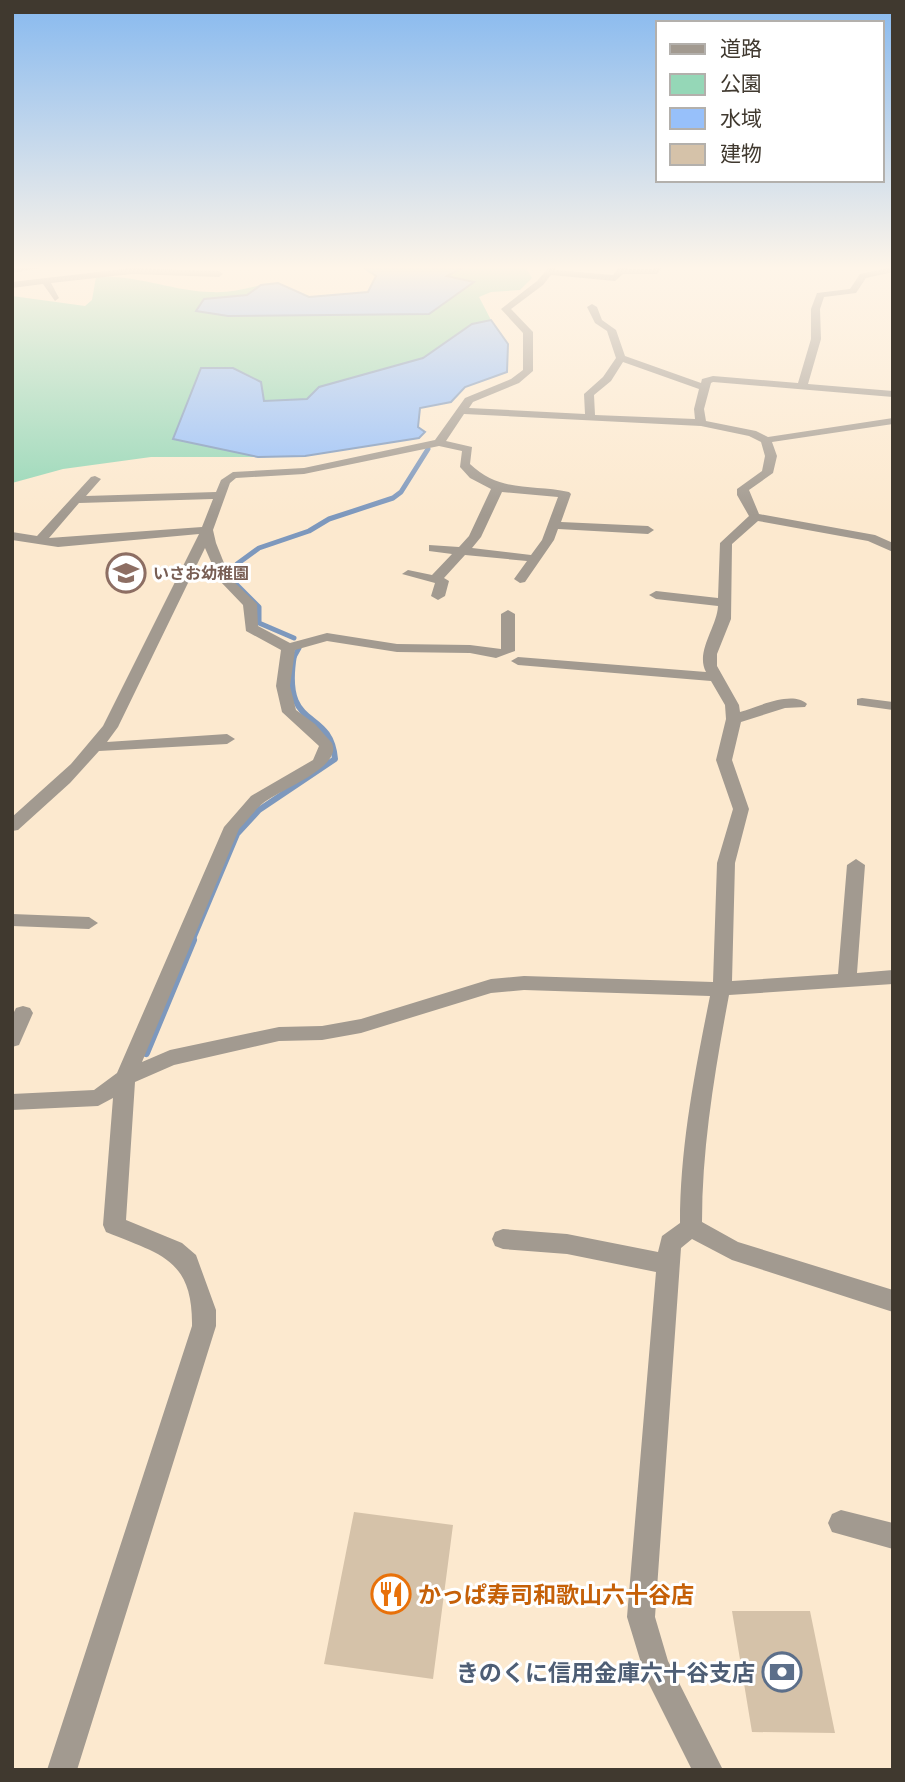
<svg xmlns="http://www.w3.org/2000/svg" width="905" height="1782" font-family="Manrope,'Noto Sans JP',sans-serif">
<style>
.green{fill:#95d7b7}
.water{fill:#97c0fa;stroke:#7d98bd;stroke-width:2}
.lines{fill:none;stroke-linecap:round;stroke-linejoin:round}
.stream-far2{stroke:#7d98bd;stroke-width:5}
.stream-far1{stroke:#7d98bd;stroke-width:6}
.stream{stroke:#7d98bd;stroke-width:8}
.building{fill:#d5c2a9}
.minor{fill:#a29a90;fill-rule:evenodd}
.labels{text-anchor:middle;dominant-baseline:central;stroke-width:6;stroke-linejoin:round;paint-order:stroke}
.far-education-label{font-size:16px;font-weight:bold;fill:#785e54;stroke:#fff;text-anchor:start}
.near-food-label{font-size:23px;font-weight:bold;fill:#c56008;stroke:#fff;text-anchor:start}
.near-service-label{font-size:23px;font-weight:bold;fill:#4e5e75;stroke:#fff;text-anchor:end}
</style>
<rect width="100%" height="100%" fill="#fce9cf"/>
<path class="green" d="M466,266H525L532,278L520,290L491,292L479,297L491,320L472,324L423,358L319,387L307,399L264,401L201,368L174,439L258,457H151L63,469L12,483V296L85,306L92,300L96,277C136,274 172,291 211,292C228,293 244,289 261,285L247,295L204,299L197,310L473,283L446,276Z"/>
<path class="water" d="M361,266H466L447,276L474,282L429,314L228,316L196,311L204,299L247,295L261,285L278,283L309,297L368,292L376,276Z
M491,320L508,344L507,372L465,387L451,402L420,408L418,427L425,432L419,438L305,456L258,457L173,439L201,368H233L261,382L264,401L307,399L319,387L423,358L472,324Z"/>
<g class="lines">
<path class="stream-far2" d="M237,564L259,548L309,531L329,519L393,498L401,492L428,449
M231,579L259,607V623L294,638
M294,657L299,648"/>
<path class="stream-far1" d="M192,941L237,834L259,810L335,759C330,705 281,734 294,655"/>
<path class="stream" d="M146,1053L193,940"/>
</g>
<path class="building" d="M354,1512L453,1525L433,1679L324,1664Z
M732,1611H810L835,1733L752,1732Z"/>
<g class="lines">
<path class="minor" d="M29,266H51L12,273V267Z
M550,266H558L555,270L613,275L620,266H628L626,269H652L655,266H663L657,274H623L615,281L551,275L543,285L511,309L533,332V371L519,383L473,402L469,408L585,414L584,394L603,377L616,358L607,331L595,323L587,307L592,304L597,307L602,320L616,330L625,356L701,383L702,379L713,376L798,383L811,339V309L817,293L850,289L860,274L893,267V272L866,278L856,293L824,297L820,309L821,339L808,384L893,391V397L713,382L711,383L704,409L706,421L756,431L768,437L893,418V424L772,442L777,456L773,473L749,490L759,514L875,535L893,543V552L868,541L758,521L732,544L731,619L717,654V666L739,705L740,712C758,707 792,690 807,704L805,707L785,708L741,722L732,760L749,809L735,863L732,981L838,974L847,865L856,859L865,865L857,973L893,970V984L729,995C715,1070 702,1146 702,1222L738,1242L893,1290V1312L732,1260L692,1239L681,1248L655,1617L668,1661L723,1770H692L645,1676L627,1617L656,1272L567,1254L503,1249L495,1246L492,1239L495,1232L503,1229L567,1234L658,1252L662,1236L680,1223C680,1146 695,1071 710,996L524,990L491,993L361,1033L322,1040L279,1041L174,1065L135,1082L126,1220L182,1243L196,1255L216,1310V1326L77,1770H47L192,1326C193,1258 159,1254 106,1232L103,1225L113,1098L98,1106L12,1110V1094L94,1090L117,1073L224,827L251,796L313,760L319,746L282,712L276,686L281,650L246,631L243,605L219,580L205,548L118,727L107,742L227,734L235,739L227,744L99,751L70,783L18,830L12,831V817L71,764L103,726L199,534L58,547L12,540V532L37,536L91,477L95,476L101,479L86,496L216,492L221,480L233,472L304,468L435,440L465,398L511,379L523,370V333L501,309L537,281ZM623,362L699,389L694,409L695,419L595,415L594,395L611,381ZM464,414L701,426L749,436L761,442L765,456L762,471L737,489V495L749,516L720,543L718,598L656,591L649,595L656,599L718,606C717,627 695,652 706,672L518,657L511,661L518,665L711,681L725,705L726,719L716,760L733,809L717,863L713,982L524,976L491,979L361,1019L322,1026L279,1027L170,1050L142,1062L239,829C247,821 254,811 262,804C278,790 343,768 332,743L315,724L296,710L290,686L295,650L327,641L397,652L470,653L496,658L515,651V614L508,610L501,614V649L470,645L397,644L327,633L290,643L258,626L257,604L230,578L216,543L213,530L230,483L236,478L304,474L439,446L462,451L460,467L470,478L491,489L469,536L459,547L429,545V551L452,554L432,575L408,570L402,574L435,583L431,596L438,600L445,596L449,581L444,578L465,555L527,561L514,579L520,583L525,582L554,540L558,529L648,534L654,530L648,526L561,522L571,494L569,492C532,484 500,493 470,464L472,447L446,441ZM502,492L558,497L542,540L531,555L472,548L481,537ZM213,499L202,527L49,538L79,503Z
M132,268L219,271L223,274L219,277L132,274L51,283L59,298L55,301L43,284L12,288V282Z
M862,698L893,702V710L857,705V699Z
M12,914L89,917L98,923L89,929L12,926Z
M23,1006L30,1008L33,1013L19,1045L12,1047V1016L16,1008Z
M841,1510L893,1523V1549L832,1532L828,1523L832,1514Z"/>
</g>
<linearGradient id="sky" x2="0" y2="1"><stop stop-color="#87b9ef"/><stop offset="0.52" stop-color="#fef5e9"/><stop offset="1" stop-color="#fef5e9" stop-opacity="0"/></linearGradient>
<rect width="905" height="515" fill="url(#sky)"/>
<defs>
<g id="school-ring" transform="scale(2.0125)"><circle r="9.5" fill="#fff" stroke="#8d6e63" stroke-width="1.5"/><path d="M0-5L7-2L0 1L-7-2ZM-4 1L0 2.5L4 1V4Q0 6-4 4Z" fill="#8d6e63"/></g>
<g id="restaurant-ring" transform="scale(2.0125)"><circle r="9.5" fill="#fff" stroke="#e8710a" stroke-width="1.5"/><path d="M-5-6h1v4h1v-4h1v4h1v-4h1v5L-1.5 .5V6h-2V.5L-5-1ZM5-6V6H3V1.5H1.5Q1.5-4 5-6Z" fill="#e8710a"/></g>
<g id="bank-ring" transform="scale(2.0125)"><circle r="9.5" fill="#fff" stroke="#5c6f8a" stroke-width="1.5"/><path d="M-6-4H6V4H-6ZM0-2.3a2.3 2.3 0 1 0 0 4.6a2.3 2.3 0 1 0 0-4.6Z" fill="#5c6f8a"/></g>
</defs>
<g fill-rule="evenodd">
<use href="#school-ring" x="126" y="573"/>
<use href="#restaurant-ring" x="391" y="1594"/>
<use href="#bank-ring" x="782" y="1672"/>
</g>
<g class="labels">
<g class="far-education-label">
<text x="153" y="573">いさお幼稚園</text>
</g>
<g class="near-food-label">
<text x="418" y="1594">かっぱ寿司和歌山六十谷店</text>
</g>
<g class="near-service-label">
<text x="755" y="1672">きのくに信用金庫六十谷支店</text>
</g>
</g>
<rect width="905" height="1782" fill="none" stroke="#40392f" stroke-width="28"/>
<rect x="656" y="21" width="228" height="161" fill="#ffffff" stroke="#b3b0ac" stroke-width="2"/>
<rect x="670" y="44" width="35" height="10" fill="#a29a90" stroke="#b3b0ac" stroke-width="2"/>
<text x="720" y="56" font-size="21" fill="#40392f">道路</text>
<rect x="670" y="74" width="35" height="21" fill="#95d7b7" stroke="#b3b0ac" stroke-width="2"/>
<text x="720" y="91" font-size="21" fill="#40392f">公園</text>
<rect x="670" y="108" width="35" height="21" fill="#97c0fa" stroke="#b3b0ac" stroke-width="2"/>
<text x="720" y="126" font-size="21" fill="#40392f">水域</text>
<rect x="670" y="144" width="35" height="21" fill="#d5c2a9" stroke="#b3b0ac" stroke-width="2"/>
<text x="720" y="161" font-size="21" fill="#40392f">建物</text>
</svg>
